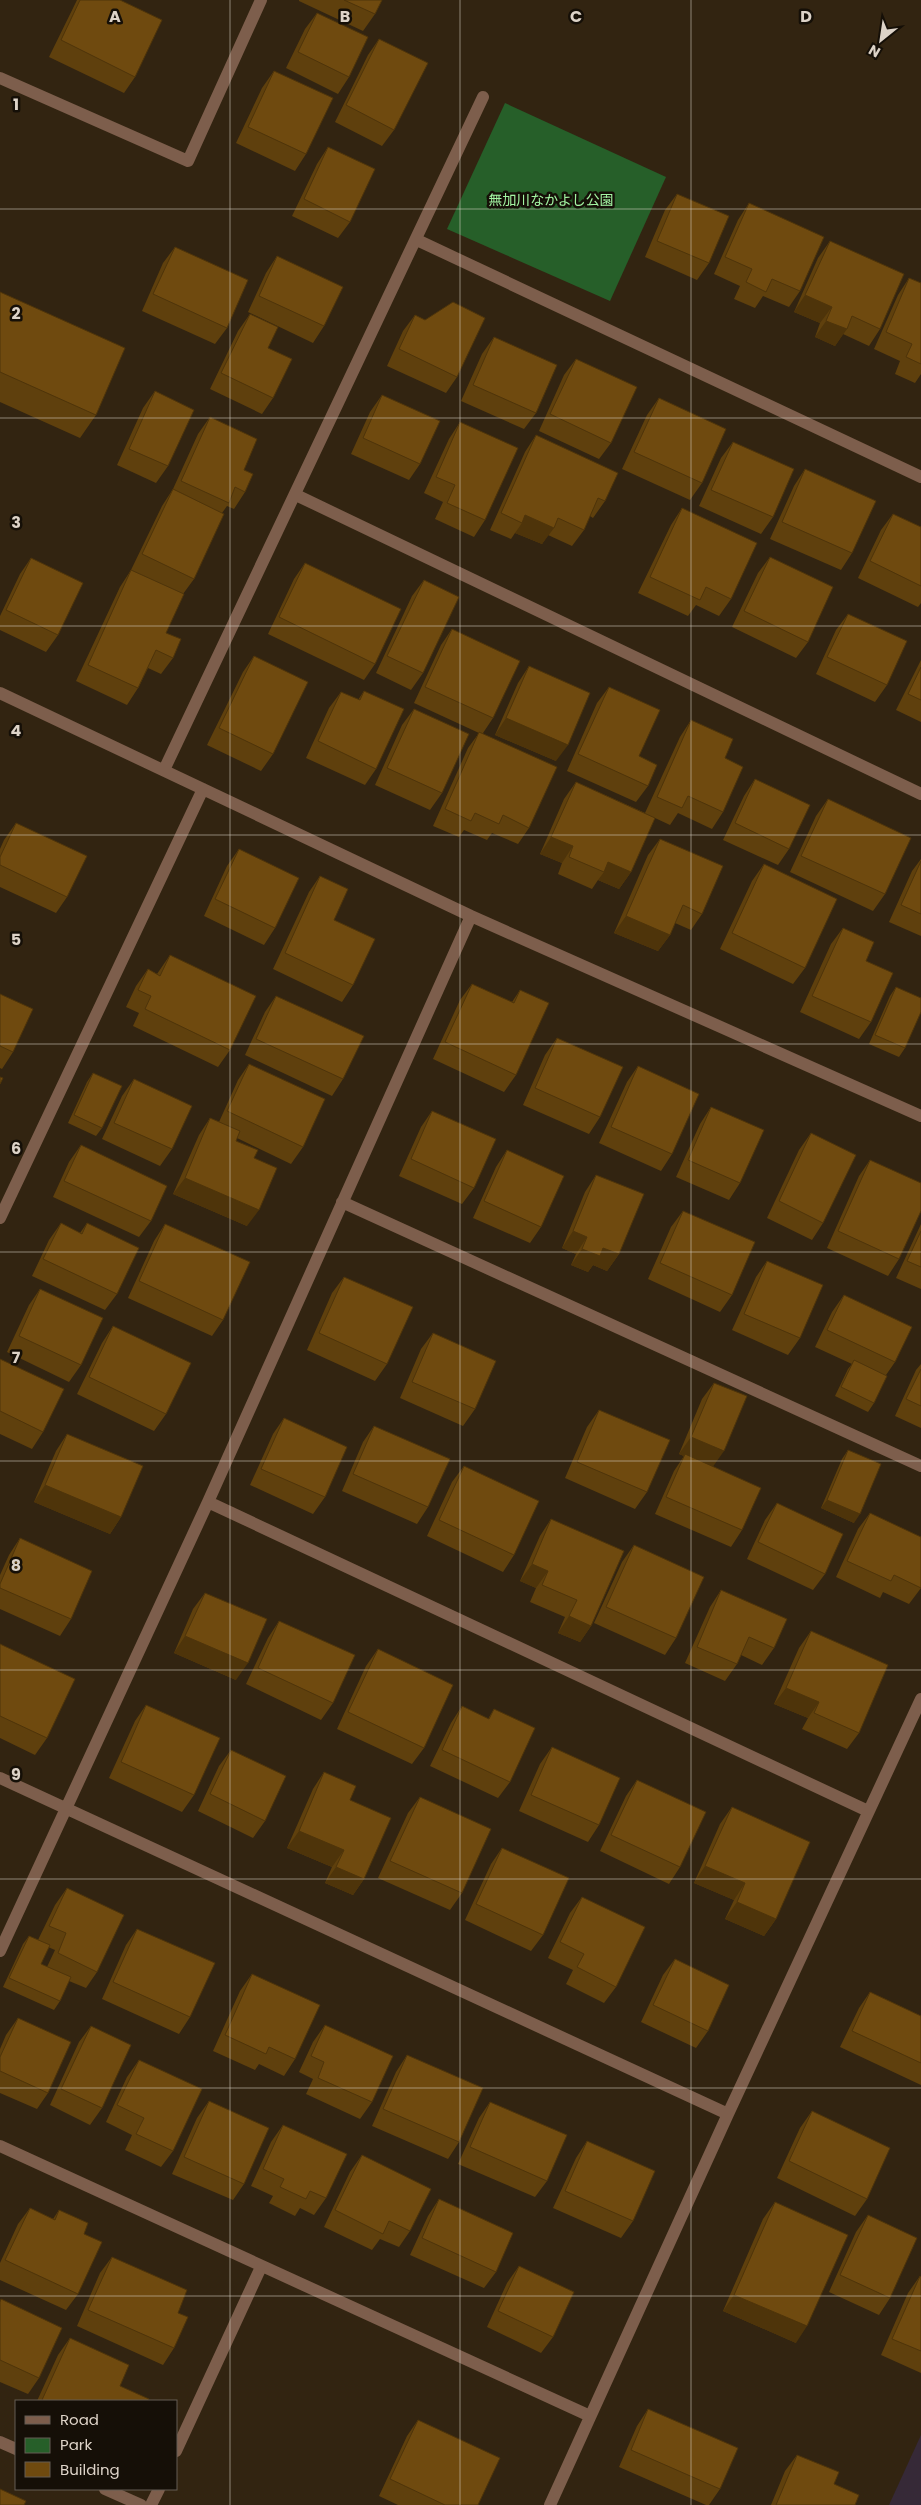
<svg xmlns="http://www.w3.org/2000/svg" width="921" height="2505" font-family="Poppins,'Noto Sans JP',sans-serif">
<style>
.commercial{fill:#362937}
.park{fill:#265f29}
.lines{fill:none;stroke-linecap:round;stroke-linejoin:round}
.minor{stroke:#7d5e4c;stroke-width:12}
.wall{fill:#5f400d;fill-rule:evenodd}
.shaded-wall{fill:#4e340a}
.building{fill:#6f4a0f;stroke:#4e340a}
.grid{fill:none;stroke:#ddd3c8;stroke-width:1;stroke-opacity:0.55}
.labels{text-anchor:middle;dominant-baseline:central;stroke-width:5;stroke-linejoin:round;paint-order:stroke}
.park-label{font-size:14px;fill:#a3f5a3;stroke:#150f07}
.grid-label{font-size:16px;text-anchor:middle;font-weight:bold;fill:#ddd3c8;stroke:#150f07;stroke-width:5;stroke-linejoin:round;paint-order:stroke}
</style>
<rect width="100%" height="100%" fill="#322411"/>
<path class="commercial" d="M921,2435V2505H889Z"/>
<path class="park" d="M505,103L666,177L610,301L447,229Z"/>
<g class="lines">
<path class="minor" d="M0,78L188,161L261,0
M417,240L921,477
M296,495L921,794
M0,693L471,916L921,1116
M164,770L483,97
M342,1202L921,1466
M0,1218L203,789
M208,1502L868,1811
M0,1778L728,2114
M0,1951L208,1502L471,916
M0,2146L590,2416
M0,2442L16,2449
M176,2451L261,2267
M105,2489L141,2505
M151,2505L159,2489
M550,2505L728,2114L921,1699"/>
</g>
<path class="wall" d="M77,0H120L135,77L124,93L49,57Z
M299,0H382L375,14L363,31L299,1Z
M317,13L349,77L338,94L286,68L305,29Z
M379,39L394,130L382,146L335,122L368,55Z
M274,71L306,154L295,171L236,143L262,88Z
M328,147L350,222L338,238L292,216L317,164Z
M677,194L709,263L697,280L645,257L665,210Z
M749,203L800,291L789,307L763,296L755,308L734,299L740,286L714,274L738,220Z
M830,241L880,329L869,346L843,334L835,346L815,337L820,323L794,312L818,258Z
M175,247L227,328L215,344L142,311L163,263Z
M277,256L324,326L313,343L248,312L266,273Z
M909,278L921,283V374L915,383L895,374L900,361L874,349L898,295Z
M0,292L96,415L80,438L0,402Z
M250,314L268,348L273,398L262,414L210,389L238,331Z
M415,315L425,320L457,377L446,393L387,366L403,331Z
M494,337L536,413L524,429L461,401L482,354Z
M576,359L611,443L599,459L539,431L564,375Z
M155,391L168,466L156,483L117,465L143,408Z
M382,395L420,464L409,480L351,454L370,412Z
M659,398L702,483L690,500L622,469L647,415Z
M210,417L244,470L245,492L234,509L227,506L222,513L194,579L183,594L166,633L173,658L161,674L148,668L138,688L127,705L76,681L120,587L131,570L162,506L173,489L198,434Z
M460,422L485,520L474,537L435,519L443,502L424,493L449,439Z
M536,435L605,501L593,518L590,516L584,530L572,546L548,535L542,544L515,533L511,539L490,530L525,452Z
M733,442L773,517L761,534L699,506L721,458Z
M805,469L852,553L841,570L770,539L794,486Z
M682,508L731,599L719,616L696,605L688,616L638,593L671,525Z
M893,514L921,527V603L918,607L858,578L881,530Z
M770,557L808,642L796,658L732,627L758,573Z
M31,558L58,635L46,652L0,630V616L20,574Z
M305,563L375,664L364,680L268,634L294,579Z
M424,580L423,673L411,690L376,673L412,596Z
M848,614L887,685L875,702L816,674L836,630Z
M452,629L493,718L483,733L529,828L518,844L492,833L487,840L464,830L459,837L433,826L468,748L479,733L414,703L441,645Z
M254,656L273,754L261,771L207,745L243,672Z
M921,660V722L896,710Z
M529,666L556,761L495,735L518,683Z
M609,687L639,756L648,786L636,802L567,771L597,703Z
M364,691L376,769L365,785L306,758L329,708L341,692L358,700Z
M414,709L442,793L430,810L375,785L402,725Z
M691,720L725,758L723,812L712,829L678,813L670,825L655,818L631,872L619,889L598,880L592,889L558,874L562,863L540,854L564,799L576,782L645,813L680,737Z
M755,779L789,849L778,865L723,840L744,796Z
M828,799L885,894L873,911L790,872L816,816Z
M16,823L67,897L56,913L0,887V849L4,840Z
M660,839L702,914L691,930L675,923L670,935L658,951L614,933L648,855Z
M239,849L275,928L264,945L204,916L227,866Z
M921,859V936L889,922L912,871Z
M764,864L805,968L793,984L720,949L752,881Z
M320,876L353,985L342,1002L273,969L309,892Z
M843,928L866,961L871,1022L859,1039L800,1012L831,944Z
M170,955L230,1050L218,1067L133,1026L139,1013L126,1007L136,986L148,969L157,974Z
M472,984L512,1002L520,990L516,1075L504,1092L433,1059L460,1000Z
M896,987L905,1048L899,1057L869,1044L890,996Z
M0,994L13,1052L2,1069L0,1068Z
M276,996L343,1079L332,1096L245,1055L265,1012Z
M557,1038L600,1117L589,1134L523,1105L545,1055Z
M249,1064L303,1147L291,1164L237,1138L236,1141L254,1158L247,1226L173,1194L199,1135L210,1118L219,1122L238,1080Z
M638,1066L672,1154L661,1171L599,1143L627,1082Z
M93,1073L102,1128L96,1136L68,1123L87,1082Z
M134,1079L172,1149L160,1166L102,1139L122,1096Z
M711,1107L740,1183L729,1200L676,1177L700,1124Z
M432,1111L474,1188L462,1204L399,1176L421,1127Z
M811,1133L823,1223L812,1240L767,1218L799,1150Z
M81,1145L151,1221L139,1237L53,1197L69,1162Z
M507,1150L541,1227L530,1243L473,1218L496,1167Z
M870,1160L899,1259L888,1276L827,1248L859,1176Z
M596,1175L619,1254L607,1271L593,1265L588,1272L571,1265L576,1254L562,1248L585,1192Z
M683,1211L732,1295L720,1312L648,1279L671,1227Z
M61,1223L80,1233L87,1223L117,1294L105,1310L32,1276L49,1240Z
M165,1224L223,1320L212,1336L128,1298L154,1241Z
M921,1224V1289L896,1278Z
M767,1261L800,1338L788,1355L732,1330L756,1277Z
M344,1277L387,1364L375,1381L307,1350L332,1293Z
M40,1289L81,1365L69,1382L7,1352L29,1305Z
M844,1295L895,1362L886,1375L874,1403L868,1412L835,1396L848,1369L852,1364L815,1347L832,1312Z
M113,1326L166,1414L154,1431L77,1394L102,1343Z
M433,1333L475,1409L463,1426L400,1398L421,1349Z
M0,1359L43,1432L32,1449L0,1434Z
M921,1364V1428L895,1416L916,1370Z
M714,1383L713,1467L742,1530L731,1547L655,1514L674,1471L684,1456L679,1454L702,1399Z
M599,1410L647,1492L635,1509L565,1478L587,1427Z
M284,1418L325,1497L313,1514L250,1485L273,1434Z
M374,1426L428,1507L417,1524L342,1491L363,1442Z
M67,1434L121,1517L110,1534L34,1502L56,1451Z
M848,1450L854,1523L821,1508L842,1459Z
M464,1466L514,1555L503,1572L427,1536L452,1482Z
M777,1503L825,1574L813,1590L747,1559L765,1520Z
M870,1513L921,1588L909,1604L883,1592L880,1598L836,1577L858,1529Z
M551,1519L591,1626L580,1642L558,1633L565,1617L530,1602L536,1588L520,1581L540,1536Z
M20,1538L71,1619L60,1636L0,1609V1575L9,1555Z
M634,1545L676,1638L665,1655L594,1623L622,1562Z
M721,1590L774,1648L762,1665L741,1655L737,1664L725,1681L685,1663L710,1607Z
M205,1593L236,1680L174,1653L193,1609Z
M279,1621L333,1703L321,1720L246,1684L268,1638Z
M811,1631L859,1733L847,1749L802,1729L808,1718L774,1704L799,1648Z
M0,1644L47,1738L35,1755L0,1738Z
M378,1649L424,1748L412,1764L337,1729L366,1666Z
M146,1705L194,1795L182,1812L109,1778L135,1721Z
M462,1706L488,1719L494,1709L510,1782L498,1798L430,1766L451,1723Z
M552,1747L599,1825L588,1842L519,1811L540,1764Z
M231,1750L265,1821L253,1838L198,1811L219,1766Z
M324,1772L350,1800L364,1879L353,1895L325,1883L332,1867L287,1848L313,1789Z
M637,1780L680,1867L669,1884L600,1851L626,1796Z
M420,1797L462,1893L450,1910L378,1878L408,1813Z
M732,1807L776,1919L764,1936L725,1919L734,1900L694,1883L720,1824Z
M502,1848L543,1935L531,1951L465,1920L491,1864Z
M67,1888L97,1972L86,1988L69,1981L60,2001L54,2010L3,1987L23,1944L29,1936L38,1940L55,1905ZM48,1947L55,1950L47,1967L41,1964Z
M582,1897L616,1987L604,2003L566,1984L573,1970L548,1958L570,1913Z
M137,1929L190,2017L179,2034L102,1999L126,1945Z
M675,1959L708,2031L696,2048L641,2022L663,1975Z
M252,1974L295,2059L284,2076L259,2064L255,2070L213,2051L240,1991Z
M870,1992L921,2016V2085L840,2047L859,2008Z
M18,2018L48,2093L37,2109L0,2093V2049L6,2035Z
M325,2025L372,2102L360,2119L306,2094L313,2079L299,2072L313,2042Z
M91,2026L102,2108L90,2125L50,2105L79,2042Z
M407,2055L459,2142L448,2159L372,2126L396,2072Z
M139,2060L173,2151L161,2167L125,2150L132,2135L106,2122L127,2077Z
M209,2101L244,2184L233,2200L172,2174L197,2118Z
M490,2102L547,2181L535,2197L458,2164L479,2118Z
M812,2111L867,2199L855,2216L777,2178L800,2128Z
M283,2125L326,2198L314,2215L300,2208L295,2216L269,2203L273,2196L251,2186L271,2142Z
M587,2141L633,2221L621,2238L553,2208L576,2158Z
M362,2155L410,2231L399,2247L380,2239L372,2250L324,2227L350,2172Z
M439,2199L496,2272L484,2288L410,2255L428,2216Z
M775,2202L796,2343L723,2311L763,2219Z
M30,2208L53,2219L59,2210L84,2234L78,2294L66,2310L0,2280V2263L18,2224Z
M868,2215L890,2298L879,2315L829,2292L856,2232Z
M112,2257L178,2313L174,2348L163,2365L77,2326L100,2273Z
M519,2266L553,2337L541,2353L487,2327L507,2283Z
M920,2276L921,2277V2373L881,2355L908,2293Z
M0,2301L39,2378L28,2394L0,2382Z
M70,2338L120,2386L148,2401H37L58,2355Z
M648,2409L720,2489L709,2505H706L619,2467L637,2426Z
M418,2420L478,2505H398L379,2496L407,2436Z
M797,2455L834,2484L855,2505H771L785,2471Z"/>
<path class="shaded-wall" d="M805,295L832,307L820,323L794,312Z
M826,321L847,329L835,346L815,337Z
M525,515L554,528L542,544L515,533L522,523Z
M506,718L568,745L556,761L495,735Z
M551,837L573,846L562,863L540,854Z
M608,862L631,872L619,889L598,880L604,872Z
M626,916L670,935L658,951L614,933Z
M185,1178L259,1210L247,1226L173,1194Z
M573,1231L587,1237L576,1254L562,1248Z
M603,1248L619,1254L607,1271L593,1265L588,1272L571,1265L582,1249Z
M691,1437L724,1451L712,1468L679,1454Z
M45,1485L121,1517L110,1534L34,1502Z
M827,1500L860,1514L854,1523L821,1508Z
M532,1564L548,1571L536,1588L520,1581Z
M569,1616L591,1626L580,1642L558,1633Z
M185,1636L248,1663L236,1680L174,1653Z
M786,1688L819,1702L808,1718L774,1704Z
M299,1831L344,1850L332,1867L287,1848Z
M705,1866L745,1883L734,1900L694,1883Z
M336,1867L364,1879L353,1895L325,1883Z
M737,1902L776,1919L764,1936L725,1919Z
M734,2295L807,2326L796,2343L723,2311Z"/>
<path class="building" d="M80,0H120L162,20L135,77L61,40Z
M344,0H382L375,14Z
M317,13L368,37L349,77L298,52Z
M379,39L428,63L394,130L346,105Z
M274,71L333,98L306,154L248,127Z
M328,147L375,169L350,222L304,199Z
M677,194L729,216L709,263L657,241Z
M749,203L824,237L800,291L772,279L766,292L746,282L752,269L725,257Z
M830,241L904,274L880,329L852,316L847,329L826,321L832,307L805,295Z
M175,247L248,280L227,328L153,294Z
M277,256L343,287L324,326L259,296Z
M909,278L921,283V364L906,357L912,344L886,332Z
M0,292L125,348L96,415L0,372Z
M453,302L485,318L457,377L399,349L415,315L425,320Z
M250,314L278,327L268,348L292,359L273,398L221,373Z
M494,337L557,365L536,413L473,385Z
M576,359L637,387L611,443L550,414Z
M155,391L194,410L168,466L129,449Z
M382,395L440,421L420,464L363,438Z
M659,398L726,429L702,483L634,452Z
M210,417L257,439L244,470L253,474L245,492L235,487L229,503L181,481Z
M460,422L518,448L485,520L447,503L455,485L436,477Z
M536,435L618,473L605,501L598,498L584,530L558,518L554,528L525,515L522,523L501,513Z
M733,442L794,469L773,517L711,490Z
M805,469L876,501L852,553L782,522Z
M173,489L224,514L194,579L142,554Z
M682,508L757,543L731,599L706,587L700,600L650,577Z
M893,514L921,527V586L870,561Z
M770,557L833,587L808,642L744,611Z
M31,558L83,583L58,635L6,610Z
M305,563L401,609L375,664L279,617Z
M131,570L184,594L166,633L181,639L173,658L156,650L138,688L88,665Z
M424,580L459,597L423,673L387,656Z
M848,614L907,641L887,685L827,657Z
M452,629L520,661L493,718L425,687Z
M254,656L308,682L273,754L219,728Z
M529,666L590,693L568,745L506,718Z
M921,667V700L908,694Z
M609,687L660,710L639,756L657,765L648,786L578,754Z
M364,691L404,709L376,769L318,741L341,692L360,700Z
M414,709L469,734L442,793L387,768Z
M691,720L733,739L725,758L743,767L723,812L688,796L682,808L657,797Z
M479,732L557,767L529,828L503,815L499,824L475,813L471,821L445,809Z
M755,779L810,805L789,849L735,823Z
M576,782L655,818L631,872L608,862L604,872L569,857L573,846L551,837Z
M828,799L911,838L885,894L801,856Z
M16,823L87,856L67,897L0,865V857Z
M660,839L723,866L702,914L683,905L670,935L626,916Z
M239,849L299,878L275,928L215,899Z
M921,861V914L901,905Z
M764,864L837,899L805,968L732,933Z
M320,876L348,889L334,920L375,939L353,985L285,953Z
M843,928L874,942L866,961L893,973L871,1022L812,996Z
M170,955L256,996L230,1050L145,1009L151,996L138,990L148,969L160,976Z
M472,984L514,1003L520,990L549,1003L516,1075L445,1042Z
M896,987L921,998V1012L905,1048L875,1035Z
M0,994L33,1009L13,1052L0,1046Z
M276,996L364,1036L343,1079L256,1039Z
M557,1038L623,1067L600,1117L535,1088Z
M249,1064L325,1099L303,1147L227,1111Z
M638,1066L699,1094L672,1154L611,1127Z
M93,1073L122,1086L102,1128L74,1115Z
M0,1077L3,1078L0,1084Z
M134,1079L192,1106L172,1149L114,1123Z
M711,1107L764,1130L740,1183L688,1160Z
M432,1111L496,1139L474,1188L411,1159Z
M210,1118L240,1131L236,1141L258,1150L254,1158L277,1168L259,1210L185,1178Z
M811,1133L856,1155L823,1223L779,1201Z
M81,1145L167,1186L151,1221L64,1181Z
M507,1150L564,1176L541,1227L484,1201Z
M870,1160L921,1183V1211L899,1259L838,1231Z
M596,1175L644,1194L619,1254L603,1248L600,1256L582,1249L587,1237L573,1231Z
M683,1211L755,1242L732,1295L660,1263Z
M61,1223L82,1234L87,1223L139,1248L117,1294L43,1259Z
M165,1224L250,1262L223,1320L139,1281Z
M921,1231V1267L907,1261Z
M767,1261L823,1285L800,1338L744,1314Z
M344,1277L413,1307L387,1364L319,1333Z
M40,1289L103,1318L81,1365L19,1336Z
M844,1295L912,1327L895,1362L827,1330Z
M113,1326L191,1363L166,1414L89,1377Z
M433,1333L496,1361L475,1409L412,1382Z
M0,1359L64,1389L43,1432L0,1411Z
M854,1360L887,1376L874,1403L841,1387Z
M921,1369V1406L906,1399Z
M714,1383L747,1396L724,1451L691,1437Z
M599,1410L670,1440L647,1492L577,1462Z
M284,1418L347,1447L325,1497L261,1469Z
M374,1426L450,1459L428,1507L353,1474Z
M67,1434L143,1466L121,1517L45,1485Z
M848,1450L881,1464L860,1514L827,1500Z
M685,1454L761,1488L742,1530L666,1497Z
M464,1466L539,1501L514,1555L439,1520Z
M777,1503L843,1534L825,1574L758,1542Z
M870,1513L921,1537V1588L894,1575L891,1581L847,1561Z
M551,1519L624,1551L591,1626L569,1616L577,1600L542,1585L548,1571L532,1564Z
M20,1538L92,1571L71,1619L0,1588V1584Z
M634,1545L704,1577L676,1638L606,1607Z
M721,1590L787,1619L774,1648L749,1637L737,1664L697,1647Z
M205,1593L267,1619L248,1663L185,1636Z
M279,1621L355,1655L333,1703L258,1668Z
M811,1631L888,1665L859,1733L814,1713L819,1702L786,1688Z
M0,1644L75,1679L47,1738L0,1716Z
M378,1649L453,1685L424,1748L348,1712Z
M146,1705L220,1738L194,1795L121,1762Z
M462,1706L489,1719L494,1709L535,1728L510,1782L442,1750Z
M552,1747L620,1778L599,1825L531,1795Z
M231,1750L286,1776L265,1821L210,1794Z
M324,1772L356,1786L350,1800L391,1818L364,1879L336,1867L344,1850L299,1831Z
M637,1780L706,1812L680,1867L611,1835Z
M420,1797L491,1829L462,1893L390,1861Z
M732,1807L810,1842L776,1919L737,1902L745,1883L705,1866Z
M502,1848L569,1878L543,1935L476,1904Z
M67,1888L124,1915L97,1972L58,1953L66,1933L49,1926Z
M582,1897L645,1927L616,1987L577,1967L584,1954L560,1942Z
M137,1929L215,1963L190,2017L113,1982Z
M29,1936L50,1945L41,1964L71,1977L60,2001L9,1978Z
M675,1959L729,1985L708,2031L653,2005Z
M252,1974L320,2005L295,2059L269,2047L266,2054L225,2035Z
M870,1992L921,2016V2063L852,2031Z
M18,2018L71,2042L48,2093L0,2071V2057Z
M325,2025L393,2056L372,2102L318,2078L324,2062L311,2056Z
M91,2026L131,2045L102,2108L61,2089Z
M407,2055L483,2088L459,2142L383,2109Z
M139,2060L202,2089L173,2151L136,2134L144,2118L117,2105Z
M209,2101L269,2128L244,2184L184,2157Z
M490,2102L567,2135L547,2181L470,2147Z
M812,2111L890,2148L867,2199L789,2161Z
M283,2125L347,2154L326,2198L310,2191L306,2199L280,2187L284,2179L263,2169Z
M587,2141L655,2171L633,2221L565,2191Z
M362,2155L431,2189L410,2231L389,2221L383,2234L335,2210Z
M439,2199L513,2233L496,2272L422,2238Z
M775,2202L848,2235L807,2326L734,2295Z
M30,2208L55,2220L59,2210L88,2223L84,2234L102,2242L78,2294L5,2260Z
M868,2215L917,2238L890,2298L840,2275Z
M112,2257L187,2290L178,2313L188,2317L174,2348L88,2310Z
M519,2266L574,2292L553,2337L498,2311Z
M920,2276L921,2277V2351L892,2339Z
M1,2299L62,2328L39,2378L0,2360V2302Z
M70,2338L129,2365L120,2386L149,2399L148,2401H46L42,2400Z
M648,2409L738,2448L720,2489L631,2450Z
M418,2420L500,2458L478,2505H445L390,2479Z
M797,2455L839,2472L834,2484L859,2495L855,2505H776Z
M0,2489L26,2501L24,2505H0Z"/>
<path class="grid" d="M230,0V2505M460,0V2505M691,0V2505M0,209H921M0,418H921M0,626H921M0,835H921M0,1044H921M0,1252H921M0,1461H921M0,1670H921M0,1879H921M0,2088H921M0,2296H921"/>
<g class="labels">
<g class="park-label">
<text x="551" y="200">無加川なかよし公園</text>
</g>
</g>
<g class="grid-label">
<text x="115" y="22">A</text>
<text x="345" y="22">B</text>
<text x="576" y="22">C</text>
<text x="806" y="22">D</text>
<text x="16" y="110">1</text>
<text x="16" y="319">2</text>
<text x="16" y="528">3</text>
<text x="16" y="736">4</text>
<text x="16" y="945">5</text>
<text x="16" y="1154">6</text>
<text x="16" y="1363">7</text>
<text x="16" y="1571">8</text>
<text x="16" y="1780">9</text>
</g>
<rect x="15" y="2400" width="162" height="90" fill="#150f07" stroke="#655d54"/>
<rect x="25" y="2416" width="25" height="8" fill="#7d5e4c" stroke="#655d54"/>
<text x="60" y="2425" font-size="15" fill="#ddd3c8">Road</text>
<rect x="25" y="2438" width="25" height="15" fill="#265f29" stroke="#655d54"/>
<text x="60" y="2450" font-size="15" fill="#ddd3c8">Park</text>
<rect x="25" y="2462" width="25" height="15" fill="#6f4a0f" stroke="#655d54"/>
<text x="60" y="2475" font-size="15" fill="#ddd3c8">Building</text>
<g transform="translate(881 40) rotate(210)" stroke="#150f07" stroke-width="4" paint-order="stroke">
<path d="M0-4L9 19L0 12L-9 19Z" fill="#ddd3c8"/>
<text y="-8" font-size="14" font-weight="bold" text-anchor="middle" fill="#ddd3c8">N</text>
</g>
</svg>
